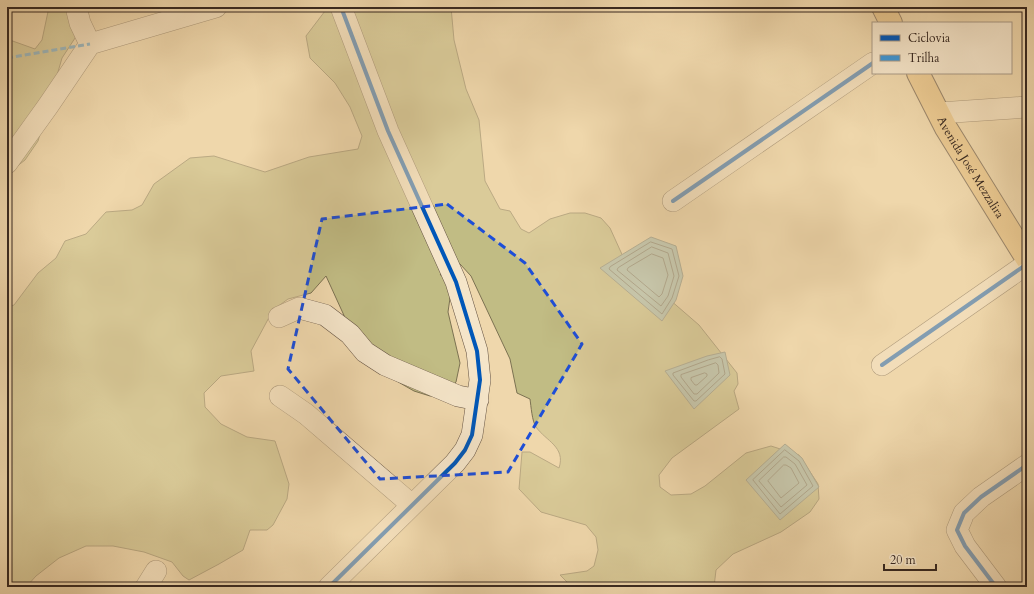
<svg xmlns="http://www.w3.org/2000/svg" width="1034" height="594" font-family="Cardo,serif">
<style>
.green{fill:#c1bc84;stroke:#7c7252}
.water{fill:#9cb8b1;stroke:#747f77}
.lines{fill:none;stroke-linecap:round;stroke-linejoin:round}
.shore{stroke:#6a7069;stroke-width:1}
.minor-casing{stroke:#665444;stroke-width:22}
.major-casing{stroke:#382921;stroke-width:24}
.minor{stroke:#f5e5c9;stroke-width:21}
.major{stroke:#e8bc76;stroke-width:22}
.quiet{stroke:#3e96d5;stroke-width:3;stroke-dasharray:6 3;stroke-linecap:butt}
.cycleway-casing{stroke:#f5e5c9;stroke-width:6}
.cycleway{stroke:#0057b8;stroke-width:4}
.marked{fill:none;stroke:#1d4ed8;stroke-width:3;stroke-dasharray:8 5;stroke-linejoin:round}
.labels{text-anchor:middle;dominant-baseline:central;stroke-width:3;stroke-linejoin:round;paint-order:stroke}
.street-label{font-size:12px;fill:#382921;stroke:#f5e5c9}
</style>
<rect width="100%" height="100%" fill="#efd7ac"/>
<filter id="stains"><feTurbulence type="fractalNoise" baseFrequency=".005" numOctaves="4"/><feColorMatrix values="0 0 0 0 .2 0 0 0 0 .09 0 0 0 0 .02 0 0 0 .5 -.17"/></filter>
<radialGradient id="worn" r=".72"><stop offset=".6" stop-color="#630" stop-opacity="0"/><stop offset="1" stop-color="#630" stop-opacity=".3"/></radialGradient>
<path class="green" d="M49,7H71L77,35L62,58L38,141L25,160L7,174V39L35,49L42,40Z
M330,7H451L454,40L466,89L479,120L485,181L500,209L510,211L521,229L529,233L550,219L570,213H585L601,218L610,228L625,261L699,325L737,373L738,384L734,391L739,409L672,458L659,475L660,487L671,495L691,494L705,486L746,453L771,446L799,455L818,484L819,499L810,512L781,532L733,554L716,570L714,587H572L560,575L587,571L594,566L598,550L596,537L586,525L541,512L519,489L522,452H530L559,468C566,447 546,441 536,427C532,421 531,406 530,399L517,393L510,359L471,276L460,264L449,265L440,275L450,274L453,277L448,312L460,363L456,382L444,395L430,396L414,391L393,379L352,333L326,276L311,293L288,299L273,310L251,351L254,371L221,376L204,393L205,407L221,424L247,437L275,441L289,484L287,499L273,525L267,530H250L243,550L219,564L189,580L183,576L172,562L144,552L113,546H86L59,558L36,576L26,587H7V308L14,305L38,273L56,258L65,241L86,234L106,212L132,210L142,205L154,184L190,158L214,156L265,172L309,157L358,149L362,136L350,107L335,83L310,58L306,36L325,11Z"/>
<path class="water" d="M651,237L676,246L683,276L676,300L662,321L600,268Z
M725,352L730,375L694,409L665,371L707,356Z
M785,444L802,458L819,487L780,520L746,480Z"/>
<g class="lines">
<path class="shore" d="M651,242L672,249L679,276L672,298L662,314L609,269L610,267Z
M652,247L668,253L674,276L668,296L661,306L617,270L618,268Z
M652,254L663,258L668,275L662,294L659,297L627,270L628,268Z
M720,357L722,359L725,374L696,401H694L673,375V373L708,360Z
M716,363L718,365L719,373L697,394H694L681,377V375Z
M705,373L707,374V376L697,385H695L691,380V378Z
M785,450L799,461L813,486L780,514L753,480Z
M784,457H786L795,464L807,485L781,507L759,481Z
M784,465H786L791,468L799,483L781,498L768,481Z"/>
<g class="minor-casing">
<path id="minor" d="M76,7L80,23L90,44
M90,44L216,7
M939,113L1027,107
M7,163L48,106L90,44
M673,201L873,63
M279,317L299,308L325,315L350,334L365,352L385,365L458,396L478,400
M882,365L1027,264
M280,396L306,414L412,505
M146,587L156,571
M329,587L455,463L465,450L472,435L480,380L477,351L456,282L388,131L341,7
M996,587L965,546L957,530L964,513L981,497L1027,465"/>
</g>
<g class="major-casing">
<g id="major">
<path d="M883,7L891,23"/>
<path id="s1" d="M918,73L946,128L1027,259"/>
</g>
</g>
<use href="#minor" class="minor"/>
<use href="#major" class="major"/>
<path class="quiet" d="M7,58L90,44"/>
<g class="cycleway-casing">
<path id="cycleway" d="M673,201L873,63
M882,365L1027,264
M329,587L455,463L465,450L472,435L480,380L477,351L456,282L388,131L341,7
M996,587L965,546L957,530L964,513L981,497L1027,465"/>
</g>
<use href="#cycleway" class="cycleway"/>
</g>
<path d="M0 0H1034V594H0ZM447,204L525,263L582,344L508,472L380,479L288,369L322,219Z" fill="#efd7ac" fill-opacity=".55" fill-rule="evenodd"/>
<path class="marked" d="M447,204L525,263L582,344L508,472L380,479L288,369L322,219Z"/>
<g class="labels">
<g class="street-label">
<text stroke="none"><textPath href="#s1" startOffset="108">Avenida José Mezzalira</textPath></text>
</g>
</g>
<rect width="1034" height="594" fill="none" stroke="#efd7ac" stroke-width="24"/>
<rect x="8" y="8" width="1018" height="578" fill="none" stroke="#382921" stroke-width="2"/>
<rect x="12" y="12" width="1010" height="570" fill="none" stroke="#382921"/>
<rect x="872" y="22" width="140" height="52" fill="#f5e5c9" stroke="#a99a86"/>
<rect x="880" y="35" width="20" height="6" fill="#0057b8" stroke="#a99a86"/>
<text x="908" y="42" font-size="12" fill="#382921">Ciclovia</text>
<rect x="880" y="55" width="20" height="6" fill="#3e96d5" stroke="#a99a86"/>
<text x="908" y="62" font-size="12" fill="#382921">Trilha</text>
<path d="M884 564v6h52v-6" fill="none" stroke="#382921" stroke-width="2"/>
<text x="890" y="564" font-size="12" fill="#382921" stroke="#f5e5c9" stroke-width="3" paint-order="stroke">20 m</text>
<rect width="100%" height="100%" filter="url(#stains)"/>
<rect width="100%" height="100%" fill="url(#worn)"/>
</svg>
